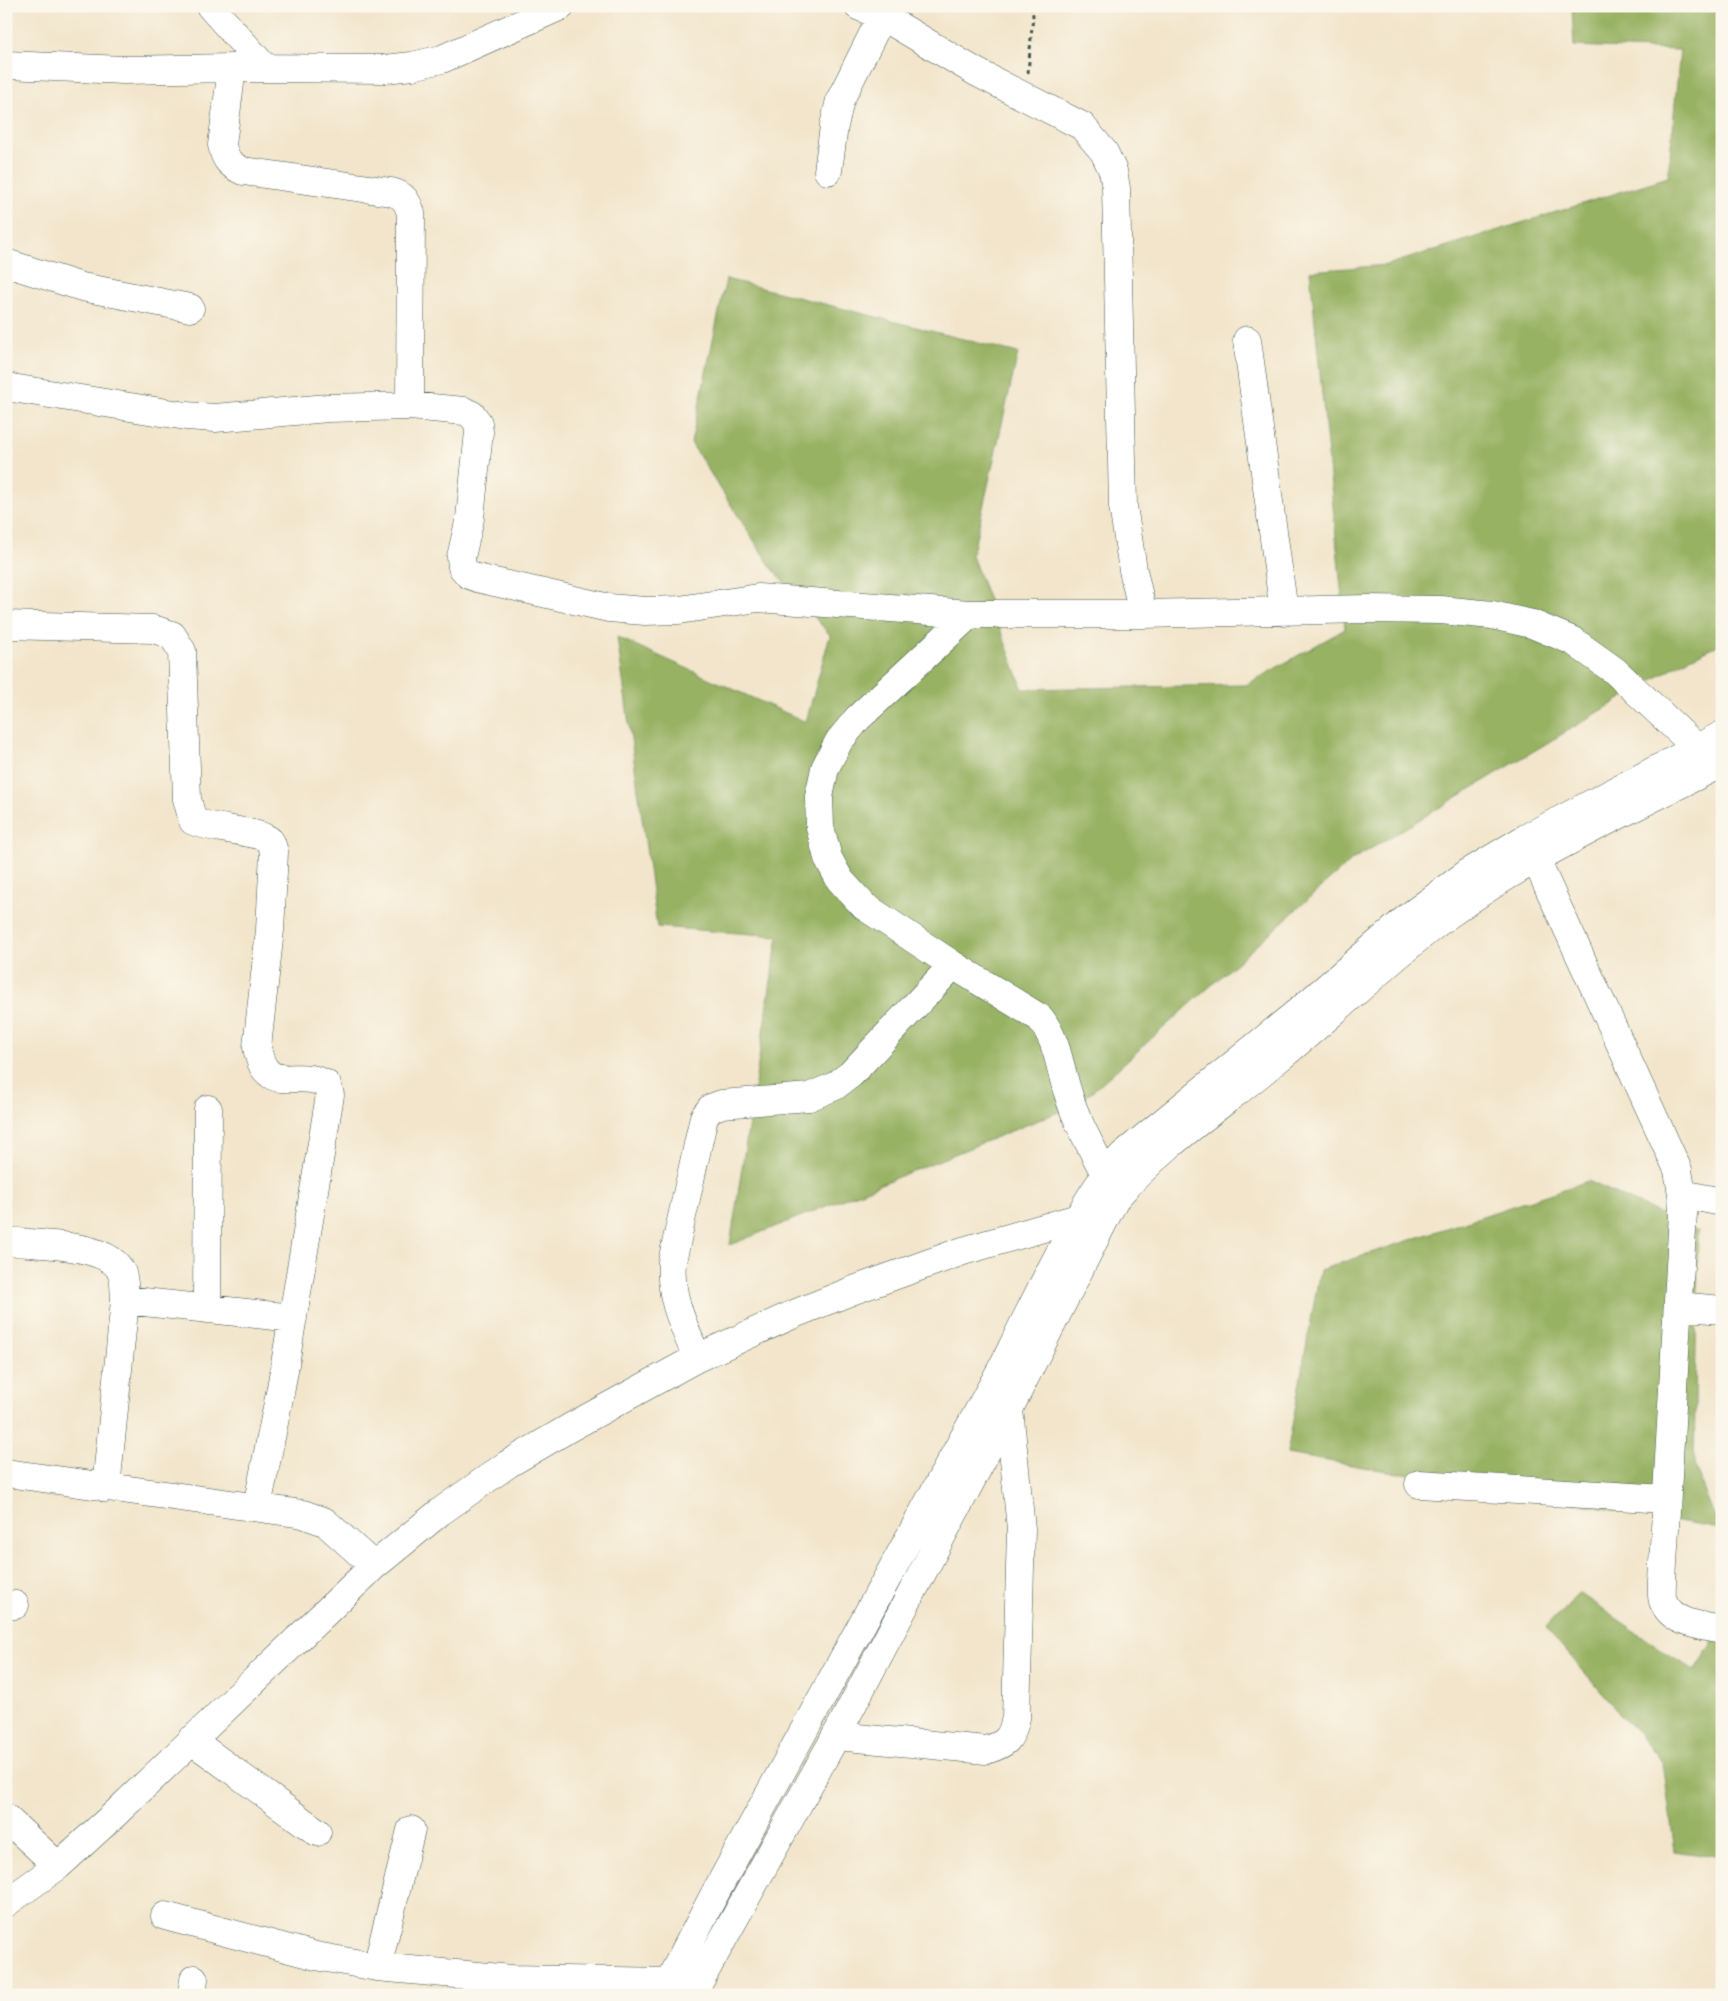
<svg xmlns="http://www.w3.org/2000/svg" width="1728" height="2001" font-family="Vollkorn,serif">
<style>
.forest{fill:#98b263;stroke:#5c784c}
.lines{fill:none;stroke-linecap:round;stroke-linejoin:round}
.minor-casing{stroke:#3f564b;stroke-width:29}
.highway-casing{stroke:#3f564b;stroke-width:29}
.path{stroke:#3f564b;stroke-width:3;stroke-dasharray:4 4;stroke-linecap:butt}
.minor{stroke:#fff;stroke-width:28}
.highway{stroke:#fff;stroke-width:28}
</style>
<rect width="100%" height="100%" fill="#fbf7ec"/>
<filter id="ink" filterUnits="userSpaceOnUse"><feTurbulence type="fractalNoise" baseFrequency=".02" numOctaves="2"/><feDisplacementMap in="SourceGraphic" scale="10" xChannelSelector="R" yChannelSelector="G"/><feConvolveMatrix kernelMatrix="1 2 1 2 8 2 1 2 1" color-interpolation-filters="sRGB"/></filter>
<filter id="wash" filterUnits="userSpaceOnUse"><feTurbulence type="fractalNoise" baseFrequency=".0096" numOctaves="4" result="noise"/><feDisplacementMap in="SourceGraphic" scale="20" xChannelSelector="R" yChannelSelector="G"/><feGaussianBlur stdDeviation="1.12" result="paint"/><feColorMatrix in="noise" values="0 0 0 0 0 0 0 0 0 0 0 0 0 0 0 0 0 1.4 0 .05"/><feComposite in="paint" operator="in"/></filter>
<g filter="url(#wash)">
<rect width="100%" height="100%" fill="#f2e5cb"/>
<path class="forest" d="M1572,6H1722V643L1684,661L1352,860L1078,1104L730,1245L778,936L657,927L617,637L806,722L830,635L771,567L691,443L726,279L1018,353L972,556L1023,689L1246,685L1345,629L1310,271L1387,265L1668,177L1680,50L1574,46Z
M1588,1181L1698,1231L1694,1464L1719,1528L1287,1454L1320,1270Z
M1579,1593L1694,1671L1722,1627V1858L1675,1851L1663,1763L1546,1628Z"/>
</g>
<g filter="url(#ink)">
<g class="lines">
<g class="minor-casing">
<path id="minor" d="M210,6L265,68
M858,6L882,16L976,72L1082,126L1104,152L1113,171L1116,188L1123,506L1133,570L1143,614
M6,65L124,70L232,68L385,69L412,66L442,59L561,6
M232,68L222,145C225,160 230,165 243,171L391,192C404,195 407,201 411,213L410,406
M828,171L834,126L840,100L882,16
M6,263L82,287L190,308
M1247,340L1284,612
M6,387L186,416L215,418L328,408L410,406L464,411L472,415L478,423L479,432L470,518L461,557L462,567L469,575L477,578L609,608L645,611L679,610L758,598L970,614H1143L1367,609L1441,610L1492,615L1532,624L1573,641L1615,671L1697,748
M970,614L858,718L839,741L825,768L819,797L820,827L828,858L840,880L864,906L953,965L1040,1018C1058,1041 1059,1066 1068,1093C1076,1121 1092,1148 1105,1174
M6,625L153,629L172,635L182,651L187,799L193,821C210,829 261,831 270,841C272,843 273,849 274,852L270,930L257,1047C266,1099 298,1066 327,1085L330,1095L281,1388L257,1507
M1536,860L1678,1170L1682,1194L1683,1213L1662,1581C1662,1587 1661,1596 1663,1601C1672,1624 1702,1626 1722,1630
M1682,1194L1722,1202
M6,1241C36,1245 109,1242 122,1273C125,1281 124,1292 125,1300L106,1488
M125,1300L293,1318
M1678,1306L1722,1310
M207,1309L208,1109
M697,1358C684,1326 669,1297 672,1262L704,1117L711,1108L722,1104L809,1097L835,1086L851,1074L953,965
M6,1473L303,1514L325,1522L374,1566
M1419,1484L1666,1499
M6,1604L15,1605
M836,1736L986,1750C1007,1744 1011,1739 1016,1718L1021,1529L1009,1409
M191,1740L317,1832
M6,1818L58,1866
M6,1903L58,1866L116,1813L374,1566L440,1512L508,1464L571,1427L697,1358L794,1314L854,1290L963,1251L1078,1218
M165,1916L316,1956L377,1967L512,1979L669,1982
M377,1967L411,1830
M192,1995L194,1979"/>
</g>
<g class="highway-casing">
<path id="highway" d="M662,1995L713,1897L1003,1366C1023,1325 1042,1285 1064,1245C1081,1212 1097,1182 1123,1155L1305,1006L1407,918L1468,873L1526,838L1722,735
M692,1995L836,1736L1009,1409L1115,1199C1162,1144 1223,1105 1278,1059C1329,1018 1376,972 1427,931C1513,863 1624,813 1722,763"/>
</g>
<path class="path" d="M1028,73L1033,15L1031,6"/>
<use href="#minor" class="minor"/>
<use href="#highway" class="highway"/>
</g>
</g>
<rect width="1728" height="2001" fill="none" stroke="#fbf7ec" stroke-width="25"/>
</svg>
